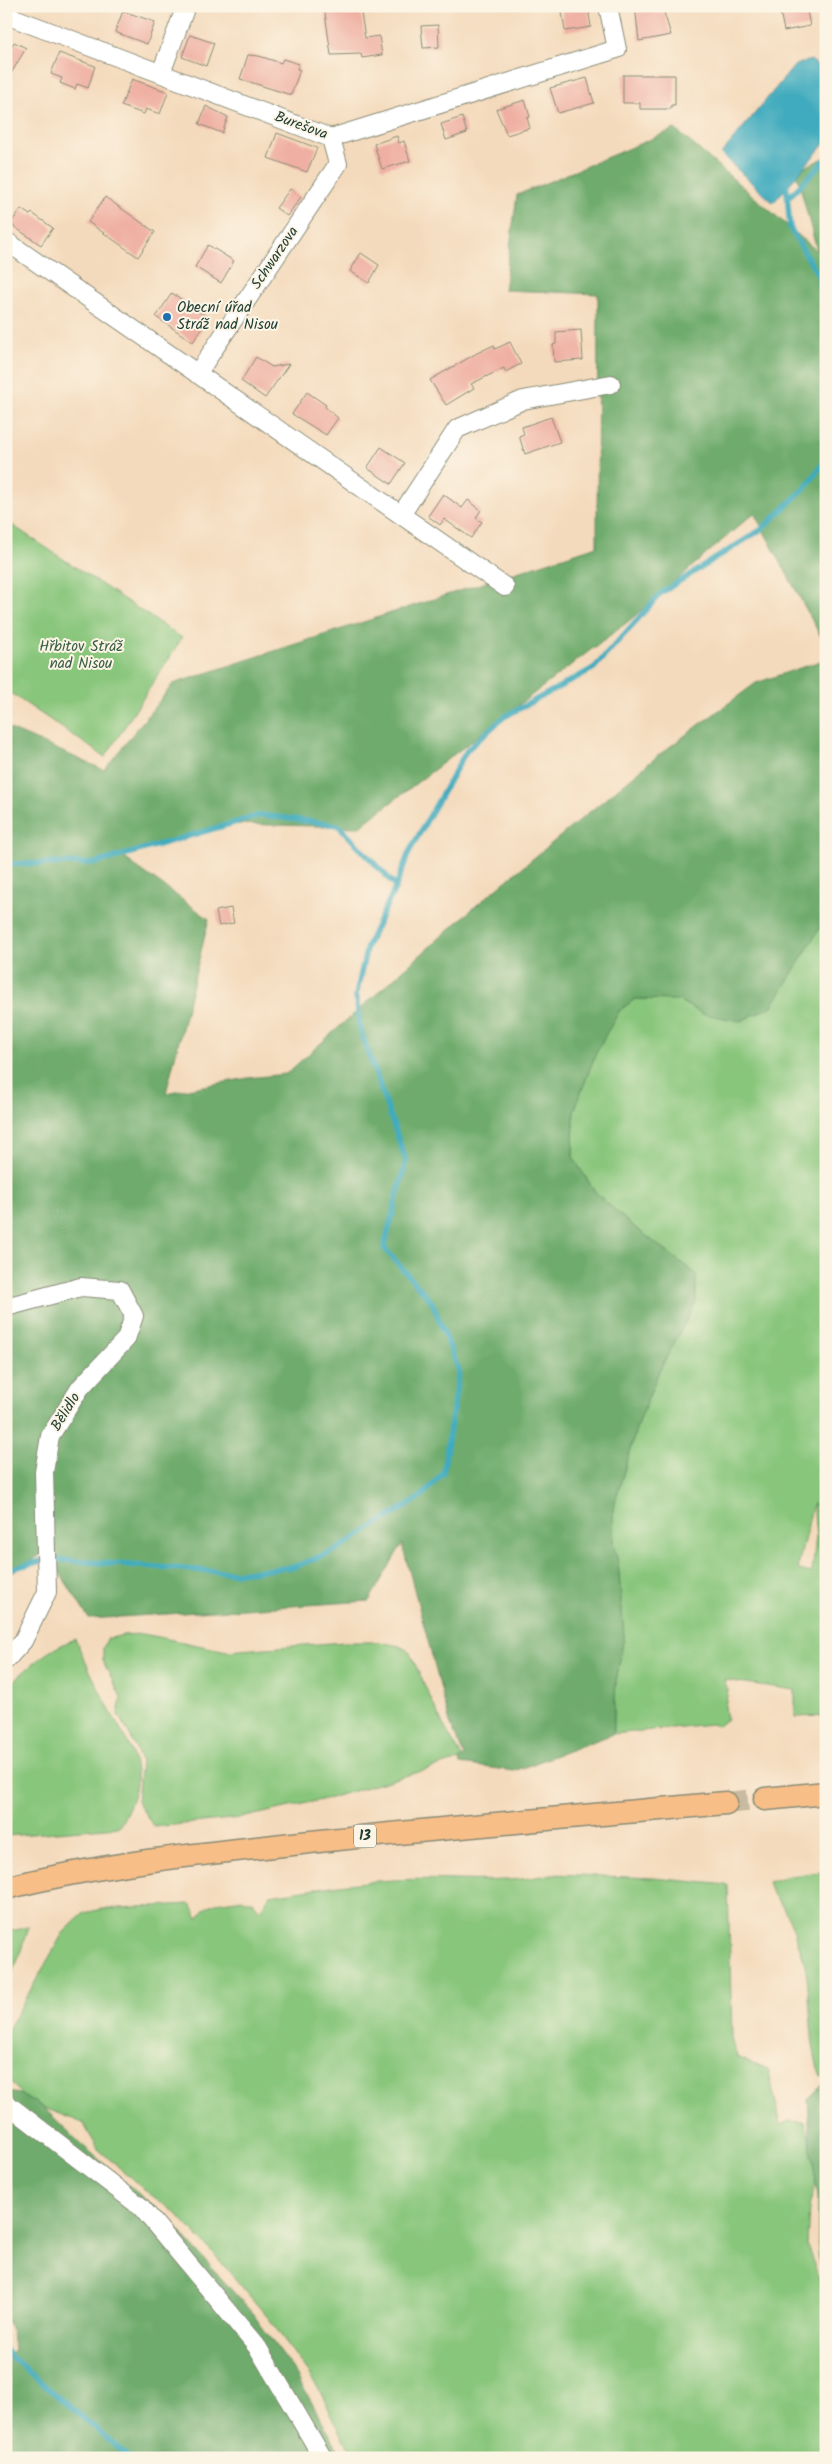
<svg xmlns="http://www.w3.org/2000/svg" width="832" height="2464" font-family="Kalam,sans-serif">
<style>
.green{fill:#88c67c;stroke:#548258;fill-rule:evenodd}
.forest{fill:#6eab6c;stroke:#467450}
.water{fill:#3fabbe;stroke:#2f7479}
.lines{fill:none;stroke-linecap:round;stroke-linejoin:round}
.stream{stroke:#3fabbe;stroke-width:5.5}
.building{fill:#efb0a3}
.major-tunnel{stroke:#c9bba1;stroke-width:22;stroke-dasharray:22 11;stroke-linecap:butt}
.minor-casing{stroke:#8a8c78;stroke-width:20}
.major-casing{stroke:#8a8c78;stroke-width:25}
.minor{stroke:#fff;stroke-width:18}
.major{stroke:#f7be88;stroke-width:22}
.poi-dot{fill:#1f6fb2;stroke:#fcf5e5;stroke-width:2}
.labels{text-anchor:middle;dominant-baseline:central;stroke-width:4;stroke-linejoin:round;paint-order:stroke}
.shield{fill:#fcf5e5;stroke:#617469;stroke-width:1}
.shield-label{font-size:14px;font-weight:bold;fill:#1f3d34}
.street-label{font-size:15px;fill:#1f3d34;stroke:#fcf5e5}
.poi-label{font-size:15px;fill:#1f3d34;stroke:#fcf5e5;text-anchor:start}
.park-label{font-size:15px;fill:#395f46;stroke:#fcf5e5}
</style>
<rect width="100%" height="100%" fill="#fcf5e5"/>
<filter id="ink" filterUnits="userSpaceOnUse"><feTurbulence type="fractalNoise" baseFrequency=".02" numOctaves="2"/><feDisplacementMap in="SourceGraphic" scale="10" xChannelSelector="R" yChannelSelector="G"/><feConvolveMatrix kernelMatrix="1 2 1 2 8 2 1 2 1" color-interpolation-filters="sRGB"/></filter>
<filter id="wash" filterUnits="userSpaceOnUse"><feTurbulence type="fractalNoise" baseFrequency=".0096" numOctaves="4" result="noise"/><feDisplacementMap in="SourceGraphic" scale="20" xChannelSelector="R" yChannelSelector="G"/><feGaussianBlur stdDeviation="1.12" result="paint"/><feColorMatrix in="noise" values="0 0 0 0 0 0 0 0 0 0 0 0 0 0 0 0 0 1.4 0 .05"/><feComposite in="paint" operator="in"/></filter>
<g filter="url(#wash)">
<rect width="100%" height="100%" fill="#f4dabc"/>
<path class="green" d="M6,521L182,638L105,757L6,690Z
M826,918V1716L795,1717V1690L724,1680L728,1690L725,1707L727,1719L718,1726L711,1724L613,1734L616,1682L624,1636L618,1562L613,1544V1509L637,1426L658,1373L696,1302V1274L629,1223L595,1192L573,1157L574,1111L597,1050L620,1010L635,999L678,1000L703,1014L772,1006ZM813,1503L816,1536L812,1573L799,1570L798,1566Z
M143,1634L227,1651L344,1642H380L399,1646L409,1651L441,1721L463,1759L330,1798L241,1818L154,1827L137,1802L141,1761L130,1735L118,1715L121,1697L103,1661V1648L107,1639L123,1635Z
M75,1639C86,1663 97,1686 109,1709C122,1733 137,1751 136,1780C136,1796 126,1814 119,1827L6,1836V1689C28,1667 46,1650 75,1639Z
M826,1871V2075L821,2077C806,2038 814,1991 801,1951C796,1938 792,1923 785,1911C779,1899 771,1896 768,1882L784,1877Z
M552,1874L653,1878L728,1885L732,2038L737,2057L768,2069L781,2125L789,2121L805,2122L812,2150L816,2182L809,2207L807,2246L826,2298V2458H354L317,2386L270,2320L215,2255L175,2212L147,2192L98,2149L83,2123L44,2108L21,2094L6,2076V2033L63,1933L84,1913L103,1909L189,1904L193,1908L198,1918L207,1907L216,1903L243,1899L252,1901L260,1910L270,1895C311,1889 353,1882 395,1880C447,1877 502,1886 552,1874Z
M29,1927L17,1962L6,1984V1932Z"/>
<path class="forest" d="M675,129L817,251L796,171L826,157V646L754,513L630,620L359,827L230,824L123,857L209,919L166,1093L248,1078L286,1074L478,904L660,754L756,683L826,659V874L820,888L826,896V918L772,1006L741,1021L703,1014L678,1000L635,999L620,1010L597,1050L574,1111L573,1157L595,1192L629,1223L696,1274V1302L658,1373L637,1426L613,1509V1544L618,1562L624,1636L616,1682L613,1734L514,1771L460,1764L459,1760L464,1756L450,1723L402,1544L369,1601L89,1619L46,1551L6,1577V727L104,770L173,684L597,546L598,294L504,290L517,195Z
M826,2081V2291L818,2253V2197L810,2142L808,2099Z
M6,2092L21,2094L44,2108L80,2143L171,2222L253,2314L295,2373L343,2458H6V2357L14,2351L12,2332L6,2319V2288L12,2270L6,2259Z"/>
<path class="water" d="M811,60L826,72V142L773,203L721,154L795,65Z"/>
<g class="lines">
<path class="stream" d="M786,181L790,228L818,275L826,305
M787,199L826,159
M6,864L96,863L261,815L338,825L396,886
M49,1559L237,1573L294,1567L336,1550L421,1497L443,1473L459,1371L432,1302L384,1248L406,1161L360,1029L356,996L367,946L396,886L409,852L467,750L504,717L594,668L661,593L762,529L806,487L826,459
M6,1570L41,1561
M6,2351L9,2355L130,2458"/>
</g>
<g id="blocks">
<path class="building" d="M324,6H360L365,38L379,36L382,55L362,58L361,54L331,55Z
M561,6H593L589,14L591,27L565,31Z
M635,6H662L671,35L639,41Z
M779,6H806L810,26L784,31Z
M123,11L155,22L147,44L115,32Z
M438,25L439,47L423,48L421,26Z
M190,35L214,43L206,66L182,57Z
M14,42L26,48L6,82V55Z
M59,53L95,66L88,88L77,84L75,89L60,83L62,78L51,74Z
M248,55L259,56L281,63L283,59L299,64L297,69L300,70L291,95L240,79Z
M623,75H675V105H671V109H640V103H623Z
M587,78L594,103L558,113L550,88Z
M132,79L168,92L160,114L146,109L144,114L121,106Z
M525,100L530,117L527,118L530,128L507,135L496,109Z
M206,106L228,117L222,133L199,124Z
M462,117L467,133L446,140L441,124Z
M277,133L317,148L307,172L268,158Z
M397,136L399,143L404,141L410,161L382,169L374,144Z
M290,189L301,197L287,216L276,208Z
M105,197L155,232L138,257L88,222Z
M21,209L30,215L32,213L53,228L41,245L10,224Z
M208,245L234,261L221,283L195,267Z
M361,253L379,265L369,283L350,271Z
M172,293L209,318L193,342L156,317Z
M581,330L583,360L554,362L553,345L556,344V332Z
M510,342L521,364L505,372L504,368L471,384L474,388L446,405L430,380L477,353L494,345L495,349Z
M256,357L272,367L289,364L265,398L241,381Z
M307,392L326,405L325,407L338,418L326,435L292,414Z
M551,417L560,442L525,454L519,436L524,434L522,427Z
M381,447L405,463L391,484L367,468Z
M443,494L462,508L468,500L481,510L476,518L482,522L471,538L444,519L440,525L428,516Z
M231,908L234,923L219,926L216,911Z"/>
</g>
</g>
<g filter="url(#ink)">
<use href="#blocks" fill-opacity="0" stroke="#8a8c78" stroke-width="1"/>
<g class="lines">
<path class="major-tunnel" d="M726,1803L765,1799"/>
<g class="minor-casing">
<path id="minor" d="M6,15L331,138L617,49L608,6
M161,73L186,6
M6,241L505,587
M197,374L338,164L331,138
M401,515L457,429L523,400L611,384
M6,1307L81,1287L120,1290L134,1316L126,1339L80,1388L50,1436L44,1472L47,1592L23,1641L6,1660
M6,2103L141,2207L258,2348L323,2458"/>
</g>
<g class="major-casing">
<path id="major" d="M765,1799L826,1793
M6,1888C103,1863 202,1854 301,1843C442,1828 584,1816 726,1803"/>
</g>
<use href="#minor" class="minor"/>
<use href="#major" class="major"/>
</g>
</g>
<circle class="poi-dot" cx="167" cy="317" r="5"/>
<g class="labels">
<rect class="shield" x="354" y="1824.5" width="22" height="23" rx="4"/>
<g class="shield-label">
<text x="365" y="1836">13</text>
</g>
<g class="street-label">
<text transform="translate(301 126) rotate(20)">Burešova</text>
<text transform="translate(275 258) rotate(-56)">Schwarzova</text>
<text transform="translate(66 1412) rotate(-58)">Bělidlo</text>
</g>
<g class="poi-label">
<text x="177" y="308">Obecní úřad<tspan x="177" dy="17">Stráž nad Nisou</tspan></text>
</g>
<g class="park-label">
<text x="81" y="647">Hřbitov Stráž<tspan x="81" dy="17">nad Nisou</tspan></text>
</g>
</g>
<rect width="832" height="2464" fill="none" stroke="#fcf5e5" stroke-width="25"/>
</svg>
